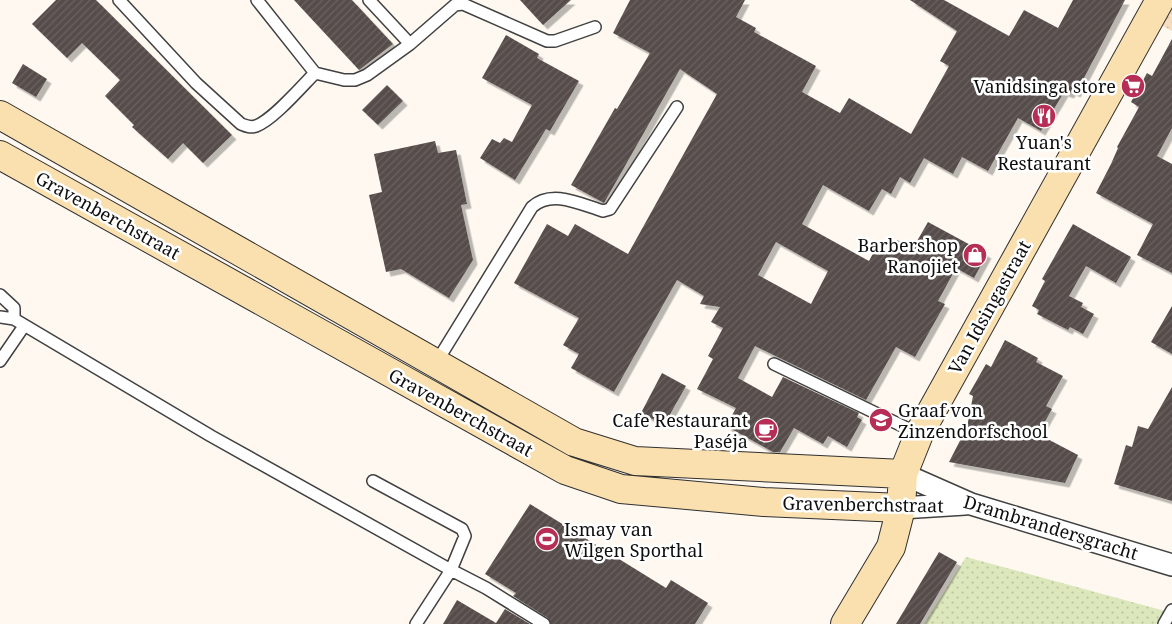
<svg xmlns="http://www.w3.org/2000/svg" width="1172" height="624" font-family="'Noto Serif',serif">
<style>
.grass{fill:url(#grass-dots)}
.sand{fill:url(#sand-dots)}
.building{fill:url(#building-hatch);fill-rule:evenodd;filter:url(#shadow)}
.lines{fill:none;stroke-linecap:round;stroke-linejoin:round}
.lane-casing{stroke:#414141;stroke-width:14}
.street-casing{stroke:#414141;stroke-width:24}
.secondary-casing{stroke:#303030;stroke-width:30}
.lane{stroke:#fff;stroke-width:11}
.street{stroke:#fff;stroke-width:21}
.secondary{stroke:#fae0af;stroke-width:28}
.labels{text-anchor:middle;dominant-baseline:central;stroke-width:5;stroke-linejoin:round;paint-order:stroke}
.poi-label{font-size:18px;fill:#0e0e0e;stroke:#fff;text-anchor:end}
.street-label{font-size:18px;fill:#0e0e0e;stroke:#fff}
</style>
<defs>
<pattern id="grass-dots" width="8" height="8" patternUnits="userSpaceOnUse" patternTransform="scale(1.25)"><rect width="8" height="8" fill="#dce7bb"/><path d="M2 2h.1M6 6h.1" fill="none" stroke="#bcc5a0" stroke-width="1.8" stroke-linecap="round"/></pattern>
<pattern id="sand-dots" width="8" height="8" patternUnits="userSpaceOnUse" patternTransform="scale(1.25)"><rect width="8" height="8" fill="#f7ddbf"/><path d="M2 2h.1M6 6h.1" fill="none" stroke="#d3bca3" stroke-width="1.8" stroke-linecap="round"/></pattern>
<pattern id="building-hatch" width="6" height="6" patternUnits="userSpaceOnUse" patternTransform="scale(1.25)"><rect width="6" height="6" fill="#564d4b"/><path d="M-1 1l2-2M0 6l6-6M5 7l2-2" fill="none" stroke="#696261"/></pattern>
<filter id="shadow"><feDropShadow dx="4.5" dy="4.5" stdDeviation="0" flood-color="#0004"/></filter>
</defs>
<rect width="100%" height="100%" fill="#fef8f0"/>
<path class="grass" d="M966,557L1165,611L1157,624H924Z"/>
<path class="sand" d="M1172,5V31L1161,25Z"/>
<path class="building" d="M56,0H96L232,135L203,163L183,143L168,159L132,127L134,125L105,96L120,80L82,43L67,58L32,24Z
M294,0H352L393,44L359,70Z
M520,0H571L543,25Z
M630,0H745L736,17L756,28L754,32L816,66L802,92L840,113L849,98L911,134L949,66L940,61L957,31L910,0H944L1009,36L1024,10L1058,28L1073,0H1125L1076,93L1072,91L1069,94L1064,92L1041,131L1018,118L988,171L962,157L953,174L924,158L910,183L900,177L891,194L882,189L869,211L823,185L802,224L869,261L877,246L890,253L897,240L913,248L928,222L987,254L974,278L956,268L938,301L945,304L915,357L896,347L866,400L755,346L738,378L772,397L783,377L859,413L857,417L862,420L847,447L828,436L823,444L794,428L780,452H773L726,426L736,408L697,389L713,359L708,356L723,328L711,322L720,307L700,304L704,296L677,280L614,392L571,368L579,354L563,345L579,318L514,283L547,224L568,236L575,224L628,254L717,94L680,69L604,203L571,185L615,108L617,109L650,53L613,33ZM776,242L828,271L811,304L758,275Z
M506,35L539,54L537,58L579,81L550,131L546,129L515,180L480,158L492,139L500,143L504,138L512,142L532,105L482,78Z
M1172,39V128L1157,156L1172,164V273L1137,255L1153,224L1096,193L1111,164L1118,148L1117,147L1139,107L1131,102L1147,73L1152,76Z
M23,64L47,79L36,97L12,83Z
M387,85L403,101L378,125L362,110Z
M435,141L438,153L456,150L467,204L461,205L473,260L449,298L401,269L386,272L369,195L382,192L374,154Z
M1073,224L1131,257L1116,283L1086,266L1069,296L1083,303L1081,307L1094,314L1083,334L1070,327L1068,330L1037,314L1039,310L1032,306L1045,281L1042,279Z
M1172,306V354L1151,342Z
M1005,340L1038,358L1036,362L1063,376L1046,406L1052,409L1038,434L1078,455L1065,483L949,462L967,427L973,396L969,394L986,364L991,367Z
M662,373L686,386L664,425L641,413Z
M1172,387V501L1114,484L1126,445L1132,447L1138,426L1148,429Z
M530,504L666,588L671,580L708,603L695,624H551L548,618L513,596L516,593L485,574Z
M939,552L957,562L920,624H896Z
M457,600L496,623L505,609L530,624H443Z"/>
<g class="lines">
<g class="lane-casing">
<path id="lane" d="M119,0L196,83L241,124C246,126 250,128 256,126C273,120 302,86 315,73
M257,0L315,73L344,80H355L367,75L410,44L455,5L463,4L547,41H555L595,27
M369,0L410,44
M0,295L14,308V319
M0,317L14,319L211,436L451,570L416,624
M0,361L24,326
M436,363L532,207C552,189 580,204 603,211L610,209L677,107
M774,364L919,434
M373,481L462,529L465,536L451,570L486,588L544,624
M1164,624L1172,610"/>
</g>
<g class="street-casing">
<path id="street" d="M903,474L971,504L1172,565
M901,508L965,504"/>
</g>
<g class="secondary-casing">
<path id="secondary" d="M0,115L574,442L635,461L903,474
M0,155L565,470L621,489L764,502L901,508
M845,624L891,547L901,508L903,474L919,434L1160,0"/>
</g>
<use href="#lane" class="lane"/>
<use href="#street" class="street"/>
<use href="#secondary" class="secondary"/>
</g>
<defs>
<g id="supermarket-disc" transform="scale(1.25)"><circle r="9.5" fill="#b62e55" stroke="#fff"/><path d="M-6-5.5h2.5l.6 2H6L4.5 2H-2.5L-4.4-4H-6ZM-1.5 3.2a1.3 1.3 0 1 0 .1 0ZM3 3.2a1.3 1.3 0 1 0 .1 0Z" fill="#fff"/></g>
<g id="restaurant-disc" transform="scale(1.25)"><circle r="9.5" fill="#b62e55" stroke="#fff"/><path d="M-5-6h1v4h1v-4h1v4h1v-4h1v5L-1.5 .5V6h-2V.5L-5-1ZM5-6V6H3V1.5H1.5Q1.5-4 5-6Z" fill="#fff"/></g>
<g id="shop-disc" transform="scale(1.25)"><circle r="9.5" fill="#b62e55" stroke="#fff"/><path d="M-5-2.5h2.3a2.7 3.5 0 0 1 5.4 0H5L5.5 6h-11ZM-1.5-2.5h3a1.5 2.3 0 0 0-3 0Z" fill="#fff"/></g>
<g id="school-disc" transform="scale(1.25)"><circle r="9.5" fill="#b62e55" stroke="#fff"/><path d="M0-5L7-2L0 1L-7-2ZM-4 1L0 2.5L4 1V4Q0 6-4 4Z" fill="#fff"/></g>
<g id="cafe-disc" transform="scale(1.25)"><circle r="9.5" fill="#b62e55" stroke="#fff"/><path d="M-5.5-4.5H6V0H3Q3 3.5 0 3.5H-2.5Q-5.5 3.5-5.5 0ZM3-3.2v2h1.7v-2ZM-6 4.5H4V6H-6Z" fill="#fff"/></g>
<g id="stadium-disc" transform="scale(1.25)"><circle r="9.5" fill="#b62e55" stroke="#fff"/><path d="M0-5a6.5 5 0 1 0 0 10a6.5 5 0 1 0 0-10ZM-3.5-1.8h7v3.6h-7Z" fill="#fff"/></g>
</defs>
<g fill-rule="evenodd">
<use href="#supermarket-disc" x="1133" y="86"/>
<use href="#restaurant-disc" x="1044" y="116"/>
<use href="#shop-disc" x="975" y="255"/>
<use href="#school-disc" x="881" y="420"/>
<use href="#cafe-disc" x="766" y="430"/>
<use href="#stadium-disc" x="547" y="539"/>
</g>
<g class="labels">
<g class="poi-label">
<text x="1116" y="86">Vanidsinga store</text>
<text x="1044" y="142" text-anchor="middle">Yuan's<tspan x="1044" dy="21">Restaurant</tspan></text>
<text x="958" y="245">Barbershop<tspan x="958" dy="21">Ranojiet</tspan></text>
<text x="898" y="410" text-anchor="start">Graaf von<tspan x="898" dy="21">Zinzendorfschool</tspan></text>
<text x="748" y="420">Cafe Restaurant<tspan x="748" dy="21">Paséja</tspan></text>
<text x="564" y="529" text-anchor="start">Ismay van<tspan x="564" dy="21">Wilgen Sporthal</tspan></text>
</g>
<g class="street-label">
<text transform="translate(108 215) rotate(29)">Gravenberchstraat</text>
<text transform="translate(989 307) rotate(-61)">Van Idsingastraat</text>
<text transform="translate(461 412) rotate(29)">Gravenberchstraat</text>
<text transform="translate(863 504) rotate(1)">Gravenberchstraat</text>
<text transform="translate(1051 527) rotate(17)">Drambrandersgracht</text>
</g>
</g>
</svg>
